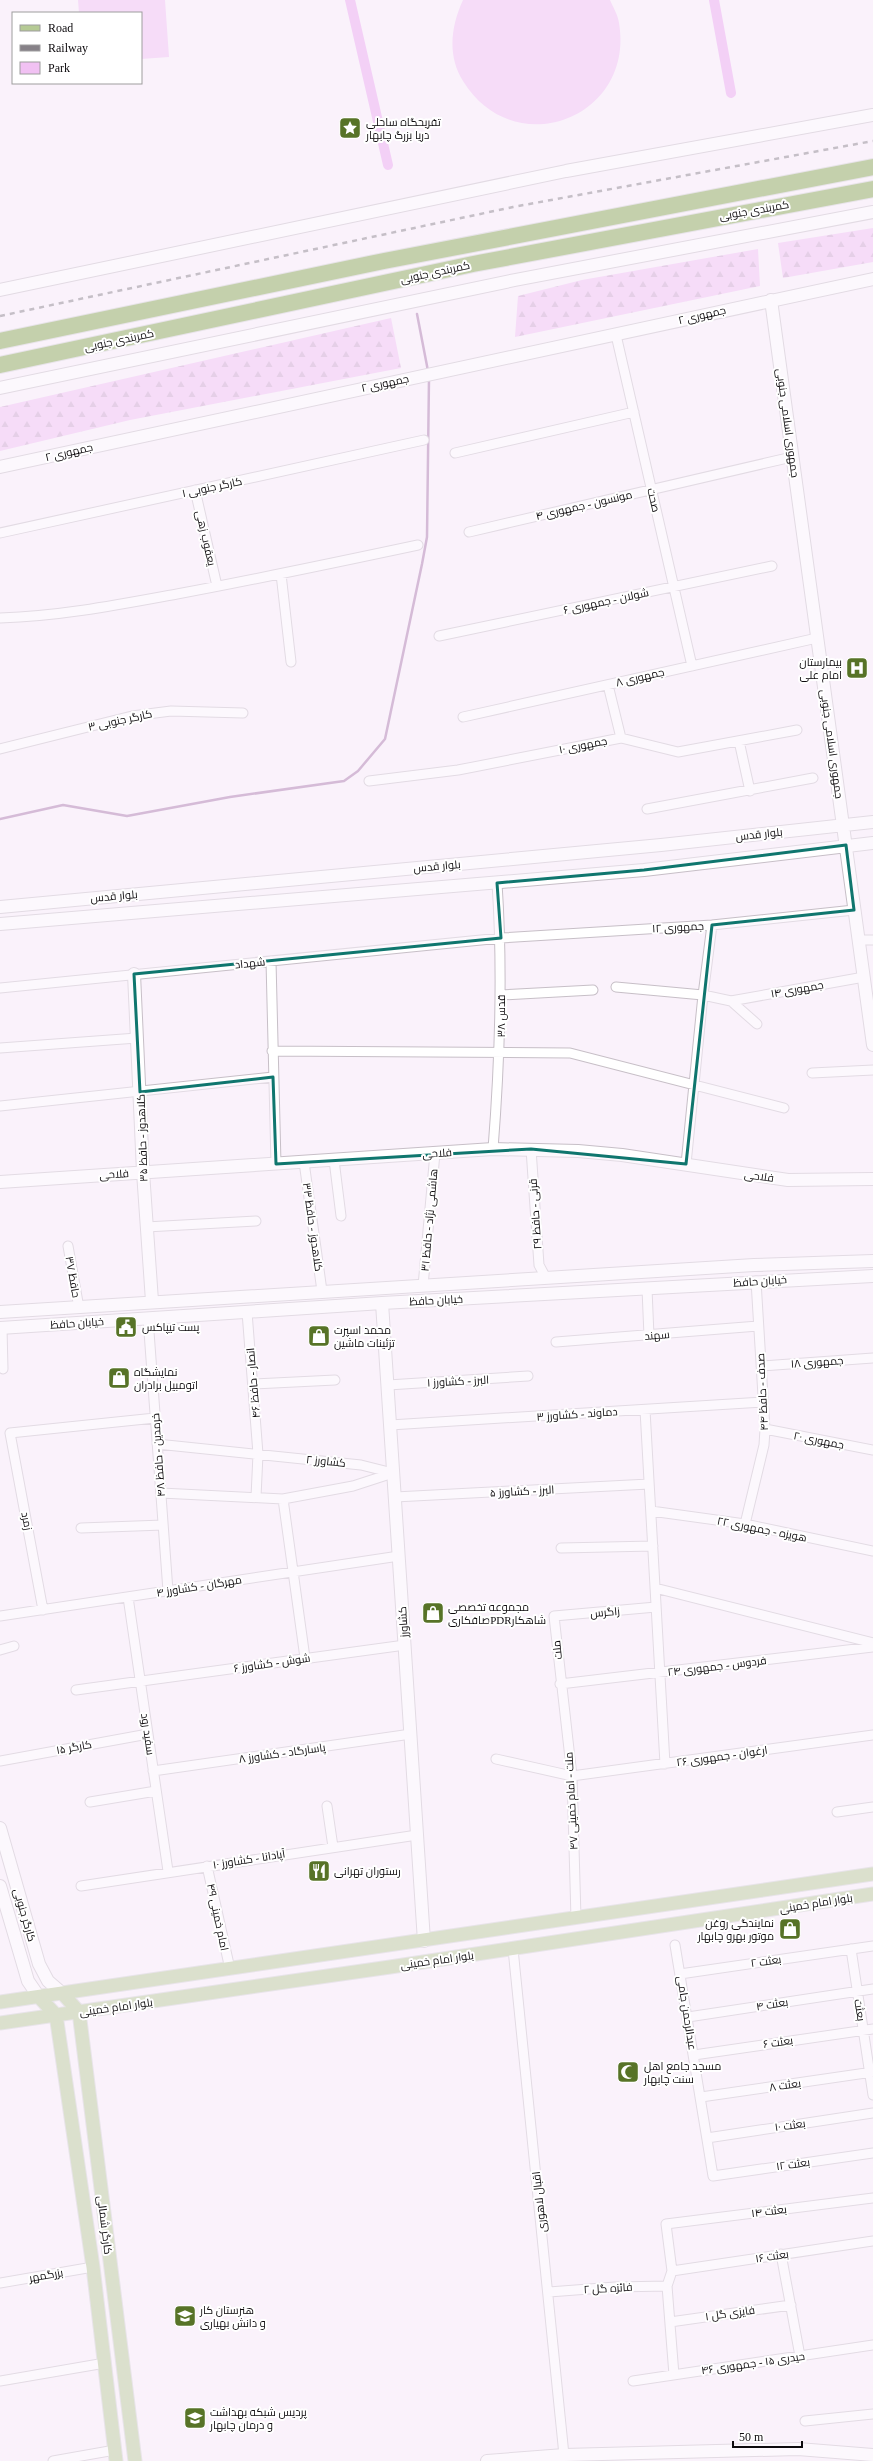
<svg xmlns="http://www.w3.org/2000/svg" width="873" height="2461" font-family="'Times New Roman',Cairo,serif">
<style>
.green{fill:#f1c1f3}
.forest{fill:url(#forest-firs)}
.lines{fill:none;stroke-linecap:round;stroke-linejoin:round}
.stream{stroke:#a978ac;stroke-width:2.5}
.canal{stroke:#eca7f0;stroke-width:10}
.street-casing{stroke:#c7bfc7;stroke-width:11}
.secondary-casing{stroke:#c7bfc7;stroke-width:14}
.primary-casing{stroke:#d3d3d3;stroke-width:15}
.highway-casing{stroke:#d3d3d3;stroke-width:18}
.street{stroke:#fff;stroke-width:9}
.secondary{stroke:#fff;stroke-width:12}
.primary{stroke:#b5ca94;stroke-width:13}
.highway{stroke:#84a74c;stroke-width:16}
.rail{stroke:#868187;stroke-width:2.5;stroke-dasharray:5 5;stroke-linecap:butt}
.marked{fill:none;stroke:#0f766e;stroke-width:3;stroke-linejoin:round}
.labels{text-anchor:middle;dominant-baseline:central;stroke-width:4;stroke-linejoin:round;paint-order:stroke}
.poi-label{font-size:11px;fill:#0d0a0d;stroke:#fff;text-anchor:start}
.street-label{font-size:11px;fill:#0d0a0d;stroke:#fff}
</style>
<defs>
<pattern id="forest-firs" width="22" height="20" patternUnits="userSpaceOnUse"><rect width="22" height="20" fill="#f1c1f3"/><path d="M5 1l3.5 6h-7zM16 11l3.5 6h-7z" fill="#cda4cf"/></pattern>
</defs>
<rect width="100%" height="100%" fill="#faf2fb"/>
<path class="green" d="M78,0H165L169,57L141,59V13H79Z
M463,0H610C613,7 618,15 619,23C635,118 514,164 463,81C447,56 451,26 463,0Z"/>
<path class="forest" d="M873,228V262L783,278L778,243Z
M758,249L760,286L515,337L518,296L582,280Z
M391,318L401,368L130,420L0,451V407Z"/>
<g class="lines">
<path class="stream" d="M417,314L428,371
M0,819L63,805L127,816L230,797L344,781L358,771L385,739L422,564L427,537L429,378"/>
<path class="canal" d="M350,0L388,165
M714,0L731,93"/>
<g class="street-casing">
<path id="street" d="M616,335L692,666
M455,453L634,412
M195,490L217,586
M469,532L792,457
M0,533L424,440
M281,574L291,662
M0,618C61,616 117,605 177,594C258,579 338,562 418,545
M439,636L772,566
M608,685L621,738
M463,717L817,638
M739,741L750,791
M0,749L132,716L171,711L243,713
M369,781L458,770L621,738L678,752L797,730
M647,809L813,778
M859,940H873
M271,961L276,1164
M616,987L703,995L731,1001L757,1024
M0,988L501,938L712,925L854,910
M501,995L593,990
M731,1001L864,977
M0,1048L137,1038
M272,1051L570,1053L784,1108
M812,1073L873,1070
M0,1106L273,1077
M493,1149C500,1060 503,972 497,883
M531,1149L539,1265L546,1278
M334,1160L341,1216
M304,1162L322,1291
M686,1164L703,995L712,925
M146,1227L256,1221
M68,1246L79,1308
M423,1286L435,1153
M647,1289L649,1336
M247,1312L258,1454L256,1497
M148,1318L168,1591
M2,1328L3,1369
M556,1342L758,1326
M761,1366L873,1358
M253,1384L335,1380
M388,1385L528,1376
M645,1410L665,1764
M390,1425L763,1402
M765,1429L873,1450
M157,1444L361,1465L393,1473
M161,1493L283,1499L305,1658
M395,1497L649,1484
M283,1499L353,1486L393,1473
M651,1511L745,1524L873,1551
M745,1524L764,1445L765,1429L756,1281
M81,1528L163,1525
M561,1548L653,1546
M655,1588L873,1643
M128,1597L168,1871
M43,1610L10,1433L155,1418
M0,1616L399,1556
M0,1650L14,1646
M560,1684L873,1647
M76,1690L405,1645
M496,1759L572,1776L873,1735
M0,1761L148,1734
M153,1771L411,1734
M90,1802L156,1791
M327,1806L333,1847
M837,1812L873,1807
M207,1866L230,1969
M81,1886L417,1835
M576,1918L572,1776L554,1616L656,1607
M675,1945L713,2176L873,2153
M513,1949L564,2455
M851,1949L873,2095
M680,1974L873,1946
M688,2017L873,1989
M694,2055L873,2029
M701,2097L873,2072
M707,2138L873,2113
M781,2254L800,2356
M672,2271L873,2241
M0,2283L93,2267
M549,2292L615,2287L667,2286
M670,2322L791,2305
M674,2375L667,2286L672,2271L666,2224L873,2198
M0,2381L105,2363
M633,2381L873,2345
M805,2421L873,2414
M53,2461L115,2450"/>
</g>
<g class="secondary-casing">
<path id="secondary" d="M0,290L566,171L873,115
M771,300L873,1045
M0,388L515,280L873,212
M0,467L873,279
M0,907L661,845L873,822
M0,924L644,870L873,843
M134,974L143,1172L152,1301
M0,1182L493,1149L578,1151L622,1155L788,1180L873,1179
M382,1303L424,1941
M0,1312L754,1265L873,1261
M0,1328L382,1303L873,1276
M0,1828L39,1964L48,1981L63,1994
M0,1886L28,1981L39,1997
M487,2461L564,2455L798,2449L873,2455"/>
</g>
<g class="primary-casing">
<path id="primary" d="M63,1994L79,2012L135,2461
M39,1997L56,2015L93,2267L116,2461
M0,2002L873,1874
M0,2023L390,1967L873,1894"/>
</g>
<g class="highway-casing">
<path id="highway" d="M0,341L384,261L873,167
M0,365L473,264L873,189"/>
</g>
<use href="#street" class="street"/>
<use href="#secondary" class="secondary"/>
<use href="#primary" class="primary"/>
<use href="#highway" class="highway"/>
<path class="rail" d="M0,316L513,207L873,141"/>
</g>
<path d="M0 0H873V2461H0ZM846,845L854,910L712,925L686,1164L531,1149L276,1164L273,1077L140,1092L134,974L501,938L497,883L644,870Z" fill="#faf2fb" fill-opacity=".55" fill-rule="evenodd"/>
<path class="marked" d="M846,845L854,910L712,925L686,1164L531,1149L276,1164L273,1077L140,1092L134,974L501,938L497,883L644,870Z"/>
<defs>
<g id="sight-square" transform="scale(1.15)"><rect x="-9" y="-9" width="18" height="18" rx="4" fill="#577327" stroke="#fff"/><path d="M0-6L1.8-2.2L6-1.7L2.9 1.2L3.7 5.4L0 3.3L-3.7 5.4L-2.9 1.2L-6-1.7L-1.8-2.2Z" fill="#fff"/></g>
<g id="hospital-square" transform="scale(1.15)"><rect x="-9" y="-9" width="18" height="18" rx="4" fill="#577327" stroke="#fff"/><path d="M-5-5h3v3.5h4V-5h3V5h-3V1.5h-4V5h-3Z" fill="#fff"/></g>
<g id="civic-square" transform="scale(1.15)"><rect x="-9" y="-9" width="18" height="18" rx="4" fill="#577327" stroke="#fff"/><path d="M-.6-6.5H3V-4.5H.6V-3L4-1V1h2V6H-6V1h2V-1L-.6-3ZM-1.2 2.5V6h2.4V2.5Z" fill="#fff"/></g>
<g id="shop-square" transform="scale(1.15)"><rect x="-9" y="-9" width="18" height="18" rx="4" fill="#577327" stroke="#fff"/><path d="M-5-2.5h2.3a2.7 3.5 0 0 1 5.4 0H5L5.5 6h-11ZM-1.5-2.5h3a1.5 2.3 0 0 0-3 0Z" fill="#fff"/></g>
<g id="restaurant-square" transform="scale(1.15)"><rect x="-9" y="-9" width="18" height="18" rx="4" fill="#577327" stroke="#fff"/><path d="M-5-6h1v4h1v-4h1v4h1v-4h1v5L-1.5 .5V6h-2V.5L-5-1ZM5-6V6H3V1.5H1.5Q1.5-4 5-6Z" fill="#fff"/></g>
<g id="mosque-square" transform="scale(1.15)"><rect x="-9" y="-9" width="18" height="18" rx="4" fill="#577327" stroke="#fff"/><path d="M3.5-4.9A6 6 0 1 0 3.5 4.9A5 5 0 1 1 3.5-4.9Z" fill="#fff"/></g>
<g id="school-square" transform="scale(1.15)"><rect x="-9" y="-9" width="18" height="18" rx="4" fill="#577327" stroke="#fff"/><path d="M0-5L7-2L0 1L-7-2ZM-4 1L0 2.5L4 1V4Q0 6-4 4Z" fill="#fff"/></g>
<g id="university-square" transform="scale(1.15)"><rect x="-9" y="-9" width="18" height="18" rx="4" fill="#577327" stroke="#fff"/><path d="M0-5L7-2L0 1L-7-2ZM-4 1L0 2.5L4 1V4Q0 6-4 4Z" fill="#fff"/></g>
</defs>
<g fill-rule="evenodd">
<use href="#sight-square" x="350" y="128"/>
<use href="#hospital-square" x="857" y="668"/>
<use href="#civic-square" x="126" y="1327"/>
<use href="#shop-square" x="319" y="1336"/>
<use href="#shop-square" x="119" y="1378"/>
<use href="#shop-square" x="433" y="1613"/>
<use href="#restaurant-square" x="319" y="1871"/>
<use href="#shop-square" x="790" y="1929"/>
<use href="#mosque-square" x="628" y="2072"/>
<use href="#school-square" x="185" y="2316"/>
<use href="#university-square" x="195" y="2418"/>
</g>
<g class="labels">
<g class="poi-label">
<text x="366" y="122">تفریحگاه ساحلی<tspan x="366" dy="13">دریا بزرگ چابهار</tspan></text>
<text x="842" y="662" text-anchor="end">بیمارستان<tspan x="842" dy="13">امام علی</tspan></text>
<text x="142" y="1327">پست تیپاکس</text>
<text x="334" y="1330">محمد اسپرت<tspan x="334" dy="13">تزئینات ماشین</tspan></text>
<text x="134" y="1372">نمایشگاه<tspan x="134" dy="13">اتومبیل برادران</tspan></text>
<text x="448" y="1607">مجموعه تخصصی<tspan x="448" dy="13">صافکاریPDRشاهکار</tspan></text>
<text x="334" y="1871">رستوران تهرانی</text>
<text x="774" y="1923" text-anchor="end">نمایندگی روغن<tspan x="774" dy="13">موتور بهرو چابهار</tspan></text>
<text x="644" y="2066">مسجد جامع اهل<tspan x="644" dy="13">سنت چابهار</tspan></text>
<text x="200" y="2310">هنرستان کار<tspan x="200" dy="13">و دانش بهیاری</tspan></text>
<text x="210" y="2412">پردیس شبکه بهداشت<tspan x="210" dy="13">و درمان چابهار</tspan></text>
</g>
<g class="street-label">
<text transform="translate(754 210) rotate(-10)">کمربندی جنوبی</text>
<text transform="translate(435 272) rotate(-12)">کمربندی جنوبی</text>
<text transform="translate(702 315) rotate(-13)">جمهوری ۲</text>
<text transform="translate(119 340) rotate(-12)">کمربندی جنوبی</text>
<text transform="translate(385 383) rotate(-12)">جمهوری ۲</text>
<text transform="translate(788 423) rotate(82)">جمهوری اسلامی جنوبی</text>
<text transform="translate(69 452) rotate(-13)">جمهوری ۲</text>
<text transform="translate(212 487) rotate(-12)">کارگر جنوبی ۱</text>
<text transform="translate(654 500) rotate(77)">صحت</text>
<text transform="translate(584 505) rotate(-13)">مونسون - جمهوری ۴</text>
<text transform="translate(206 538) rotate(77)">یعقوب زهی</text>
<text transform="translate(606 601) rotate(-12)">شولان - جمهوری ۶</text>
<text transform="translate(640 677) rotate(-13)">جمهوری ۸</text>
<text transform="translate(120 720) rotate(-12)">کارگر جنوبی ۳</text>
<text transform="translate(832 744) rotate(82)">جمهوری اسلامی جنوبی</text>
<text transform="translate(583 745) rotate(-11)">جمهوری ۱۰</text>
<text transform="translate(759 834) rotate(-6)">بلوار قدس</text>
<text transform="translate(437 866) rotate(-5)">بلوار قدس</text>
<text transform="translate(114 896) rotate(-5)">بلوار قدس</text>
<text transform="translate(678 927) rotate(-3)">جمهوری ۱۲</text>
<text transform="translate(250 963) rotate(-6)">شهداد</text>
<text transform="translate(797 989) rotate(-10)">جمهوری ۱۴</text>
<text transform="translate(501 1016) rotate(-90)">قدس ۳۸</text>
<text transform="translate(142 1138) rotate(-92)">کلاهدوز - حافظ ۳۵</text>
<text transform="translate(437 1153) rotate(-4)">فلاحی</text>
<text transform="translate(114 1174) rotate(-4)">فلاحی</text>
<text transform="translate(759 1176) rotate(8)">فلاحی</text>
<text transform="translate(535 1214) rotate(-94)">قرنی - حافظ ۲۹</text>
<text transform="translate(429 1220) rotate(-85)">هاشمی نژاد - حافظ ۳۱</text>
<text transform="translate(313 1227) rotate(82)">کلاهدوز - حافظ ۳۳</text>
<text transform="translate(73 1277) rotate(80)">حافظ ۳۷</text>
<text transform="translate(760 1281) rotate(-4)">خیابان حافظ</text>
<text transform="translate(436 1300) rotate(-3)">خیابان حافظ</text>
<text transform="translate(77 1323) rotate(-4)">خیابان حافظ</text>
<text transform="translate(657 1335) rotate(-5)">سهند</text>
<text transform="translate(817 1362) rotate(-4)">جمهوری ۱۸</text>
<text transform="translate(458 1381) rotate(-3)">البرز - کشاورز ۱</text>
<text transform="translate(253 1383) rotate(-95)">انصار - حافظ ۴۶</text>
<text transform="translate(762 1392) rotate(-93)">صدف - حافظ ۴۴</text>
<text transform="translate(577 1414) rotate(-4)">دماوند - کشاورز ۳</text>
<text transform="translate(819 1440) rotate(11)">جمهوری ۲۰</text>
<text transform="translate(158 1455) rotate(-94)">خرمدین - حافظ ۴۸</text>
<text transform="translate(326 1461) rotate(6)">کشاورز ۲</text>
<text transform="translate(522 1491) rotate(-3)">البرز - کشاورز ۵</text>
<text transform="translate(27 1521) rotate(79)">زمرد</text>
<text transform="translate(762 1529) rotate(11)">هویزه - جمهوری ۲۲</text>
<text transform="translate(199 1586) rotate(-9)">مهرگان - کشاورز ۴</text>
<text transform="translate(605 1612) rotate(-5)">زاگرس</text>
<text transform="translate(403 1622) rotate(-94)">کشاورز</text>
<text transform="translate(557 1650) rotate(-96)">ملت</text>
<text transform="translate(272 1663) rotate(-8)">شوش - کشاورز ۶</text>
<text transform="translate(717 1666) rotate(-7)">فردوس - جمهوری ۲۴</text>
<text transform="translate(148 1734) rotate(82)">سفید رود</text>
<text transform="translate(74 1747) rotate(-10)">کارگر ۱۵</text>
<text transform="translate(282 1753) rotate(-8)">پاسارگاد - کشاورز ۸</text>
<text transform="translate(722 1756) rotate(-8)">ارغوان - جمهوری ۲۶</text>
<text transform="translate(571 1801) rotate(-93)">ملت - امام خمینی ۴۷</text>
<text transform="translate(249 1859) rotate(-9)">آپادانا - کشاورز ۱۰</text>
<text transform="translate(816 1903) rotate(-9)">بلوار امام خمینی</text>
<text transform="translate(25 1915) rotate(74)">کارگر جنوبی</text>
<text transform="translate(218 1917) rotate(78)">امام خمینی ۴۹</text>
<text transform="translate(437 1960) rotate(-8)">بلوار امام خمینی</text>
<text transform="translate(766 1961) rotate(-8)">بعثت ۲</text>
<text transform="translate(772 2004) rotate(-9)">بعثت ۴</text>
<text transform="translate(116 2007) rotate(-8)">بلوار امام خمینی</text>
<text transform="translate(860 2010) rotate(81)">بعثت</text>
<text transform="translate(687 2013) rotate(81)">عبدالرحمن جامی</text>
<text transform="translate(778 2042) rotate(-8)">بعثت ۶</text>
<text transform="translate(785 2085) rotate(-8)">بعثت ۸</text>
<text transform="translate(790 2125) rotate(-8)">بعثت ۱۰</text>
<text transform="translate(793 2164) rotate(-8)">بعثت ۱۲</text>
<text transform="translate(539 2202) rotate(-96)">اقبال لاهوری</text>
<text transform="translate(769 2211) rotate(-7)">بعثت ۱۴</text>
<text transform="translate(105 2225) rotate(83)">کارگر شمالی</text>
<text transform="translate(772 2256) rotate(-9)">بعثت ۱۶</text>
<text transform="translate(46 2275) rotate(-10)">بزرگمهر</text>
<text transform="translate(608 2288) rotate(-3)">فائزه گل ۲</text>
<text transform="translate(730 2313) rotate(-8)">فایزی گل ۱</text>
<text transform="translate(753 2363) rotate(-8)">حیدری ۱۵ - جمهوری ۴۶</text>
</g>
</g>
<rect x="12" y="12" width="130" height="72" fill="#ffffff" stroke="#9e9d9e"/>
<rect x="20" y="25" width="20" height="6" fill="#b5ca94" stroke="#9e9d9e"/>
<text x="48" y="32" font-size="12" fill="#0d0a0d">Road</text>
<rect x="20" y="45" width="20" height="6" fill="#868187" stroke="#9e9d9e"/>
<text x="48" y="52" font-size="12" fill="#0d0a0d">Railway</text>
<rect x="20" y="62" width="20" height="12" fill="#f1c1f3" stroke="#9e9d9e"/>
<text x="48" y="72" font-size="12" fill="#0d0a0d">Park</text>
<path d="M733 2441v6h69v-6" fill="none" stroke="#0d0a0d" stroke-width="2"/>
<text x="739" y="2441" font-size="12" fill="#0d0a0d" stroke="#ffffff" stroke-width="3" paint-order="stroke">50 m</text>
</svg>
